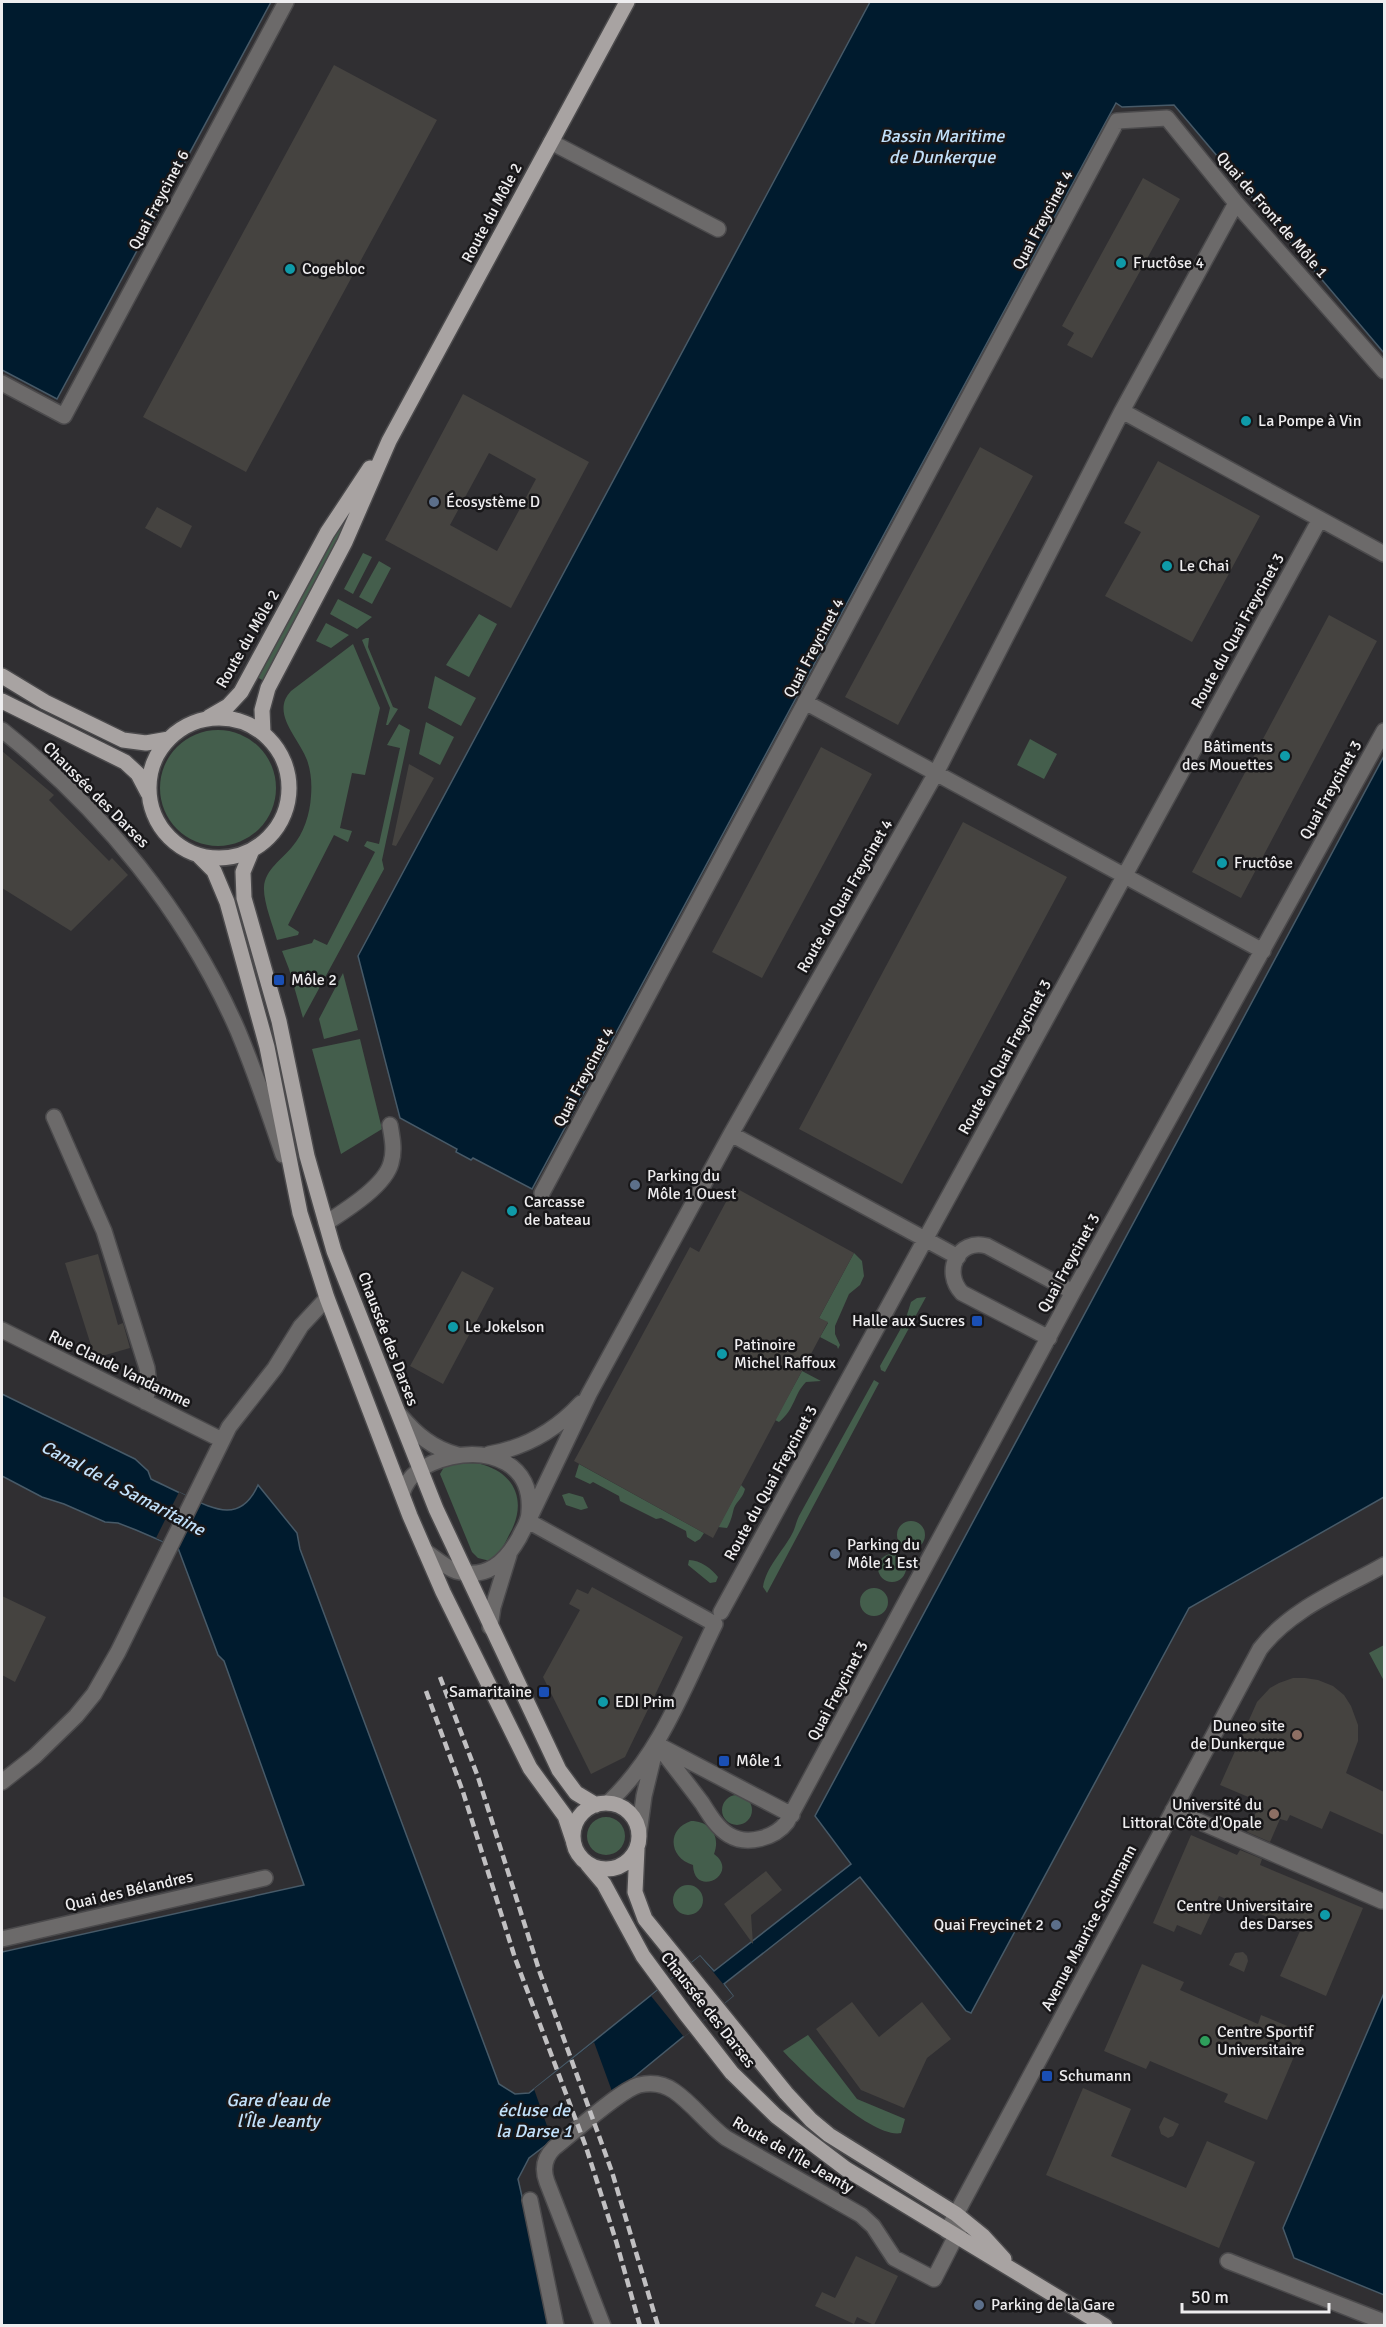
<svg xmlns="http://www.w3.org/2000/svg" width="1386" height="2327" font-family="Signika,sans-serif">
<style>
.green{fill:#445e4c}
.water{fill:#001b2e;stroke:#475a68;stroke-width:1.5}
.pier{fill:#302f32}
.building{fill:#454340;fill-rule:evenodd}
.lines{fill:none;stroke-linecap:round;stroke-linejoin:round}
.minor-casing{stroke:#4b4a4c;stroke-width:18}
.major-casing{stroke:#4b4a4c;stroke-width:18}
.minor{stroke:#6c6a6a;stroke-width:15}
.major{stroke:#a8a3a2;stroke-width:15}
.rail{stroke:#c1c0c2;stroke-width:4.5;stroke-dasharray:9 4.5;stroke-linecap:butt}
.culture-dot{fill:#0f9aa8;stroke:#181719;stroke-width:2}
.service-dot{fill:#5c6f8a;stroke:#181719;stroke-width:2}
.transit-dot{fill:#1a4fb4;stroke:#181719;stroke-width:2}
.education-dot{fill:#8d6e63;stroke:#181719;stroke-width:2}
.leisure-dot{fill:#2e9e5b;stroke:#181719;stroke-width:2}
.labels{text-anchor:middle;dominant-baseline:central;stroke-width:5;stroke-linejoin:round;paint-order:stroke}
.street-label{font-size:16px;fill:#eeedef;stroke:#181719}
.poi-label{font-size:16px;fill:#eeedef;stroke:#181719;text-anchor:start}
.water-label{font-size:18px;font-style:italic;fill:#c2e1fb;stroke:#181719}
</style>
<rect width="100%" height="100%" fill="#302f32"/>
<path class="green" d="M338,524L344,527L264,681L257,677Z
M363,553L372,557L353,594L344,589Z
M379,561L391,568L372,604L359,597Z
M338,599L372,617L357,629L330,614Z
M479,614L497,624L469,677L446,665Z
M326,623L349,635L331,648L316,641Z
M366,638H369L368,647L393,707L398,709L388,725H386L390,708L362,640Z
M353,644L380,708L365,775L352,773L340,828L352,831L348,842L334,835L288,925L299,932L298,935L277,940C273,926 263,901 264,887C265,870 282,859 292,847C304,833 310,814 311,796C312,784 311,771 307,760C299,738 270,713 291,691Z
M435,676L476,698L461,726L428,708Z
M426,722L454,737L440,765L419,754Z
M399,724L410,730L382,860L384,869L303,1018L289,969L282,951L312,943L314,939L327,945L375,852L364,846L367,841L379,844L400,748L387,745Z
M160 788a58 58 0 1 1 116 0a58 58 0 1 1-116 0Z
M1030,739L1057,754L1044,779L1017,765Z
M343,973L358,1030L324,1039L319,1019Z
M360,1039L382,1129L341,1154L312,1049Z
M854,1253L862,1261L864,1276L860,1285L849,1294L835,1326V1334L840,1345L838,1349L837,1346L820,1337L828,1323L819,1318Z
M926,1297L885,1372L881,1370L880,1366L905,1321L911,1302L917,1298Z
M802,1371L821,1381L806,1382C793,1395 796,1408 779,1422L775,1420Z
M874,1380L879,1383L767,1593L763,1587C766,1567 783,1551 792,1534C795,1529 796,1522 799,1516Z
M451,1464C462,1464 474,1462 484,1465C519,1476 526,1506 509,1535C504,1545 500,1555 490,1561L478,1558L472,1552L440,1474L444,1467Z
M579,1464L704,1533L700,1539L695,1542L687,1537L686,1531L661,1518L656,1519L620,1501L619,1496L593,1482L590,1484L575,1477Z
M741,1485L745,1489C743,1498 737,1501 734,1508C732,1516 731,1521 727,1528L718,1527Z
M569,1493L583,1497L588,1508L581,1510L566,1505L562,1495Z
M897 1535a14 14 0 1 1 28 0a14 14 0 1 1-28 0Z
M878 1568a14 14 0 1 1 28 0a14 14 0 1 1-28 0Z
M689,1560C700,1560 712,1569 718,1577L716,1582L710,1583L688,1565Z
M860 1602a14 14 0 1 1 28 0a14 14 0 1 1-28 0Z
M1384,1645V1681L1369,1653Z
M722 1810a15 15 0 1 1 30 0a15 15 0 1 1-30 0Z
M587 1836a19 19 0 1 1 38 0a19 19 0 1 1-38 0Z
M691,1821C710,1821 721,1836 714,1854C741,1874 694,1899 693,1865C669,1858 666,1829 691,1821Z
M673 1900a15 15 0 1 1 30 0a15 15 0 1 1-30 0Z
M808,2035L857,2099L905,2119L901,2133C873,2139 802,2072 783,2051Z"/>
<path class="water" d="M2,2H271L57,399L2,370Z
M870,2H1384V353L1174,105L1122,107L1116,103L532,1189L473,1158L471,1160L456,1152L457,1149L400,1118L358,956Z
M1384,756V1497L1189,1608L971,2013L966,2011L860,1877L724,1984L733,1996L617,2091L529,2158L518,2179L551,2325H2V1952L304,1885L224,1661L218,1655L178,1548L136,1530L118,1523L105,1522L64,1504L42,1497L2,1476V1394L135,1459L148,1471L151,1479C163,1485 174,1490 186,1496C215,1510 241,1523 258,1485L297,1533L300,1549L499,2084L515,2094L529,2093L700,1956L714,1971L851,1864L815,1816Z
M1384,1993V2295L1294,2258L1283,2228Z"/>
<path class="pier" d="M179,1492L200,1503L178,1548L156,1538Z
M700,1956L733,1996L684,2037L651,1996Z
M594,2042L613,2094L552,2140L534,2089Z"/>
<path class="building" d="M334,65L437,120L246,472L143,417Z
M1143,178L1180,199L1092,358L1067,345L1074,333L1062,326Z
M463,394L589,462L511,608L385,540ZM489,453L536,479L497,551L450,525Z
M980,447L1033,476L898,725L845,697Z
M1158,461L1260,516L1192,642L1105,596L1141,532L1124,523Z
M157,507L192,526L181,548L145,528Z
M1329,615L1377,641L1241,898L1192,872Z
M821,747L872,774L762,978L712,952Z
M2,751L54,795L49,800L109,861L112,858L128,875L71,931L2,888Z
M409,764L434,778L396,846L392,845Z
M963,822L1067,877L902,1184L799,1129Z
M734,1187L854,1253L819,1318L828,1322L713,1538L574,1461L690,1247L699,1252Z
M98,1254L118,1325L123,1323L130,1348L95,1358L65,1263Z
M462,1271L494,1288L443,1384L410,1366Z
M592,1587L683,1637L625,1757L591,1774L543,1677L580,1610L569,1604L577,1589L588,1594Z
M2,1596L46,1617L15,1682L2,1675Z
M1305,1678L1318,1680L1333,1686L1344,1695L1351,1706L1358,1725V1741L1346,1773L1384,1792V1835L1330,1811L1322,1829L1290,1815L1287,1821L1280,1819L1270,1842L1247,1832L1257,1810L1250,1805L1253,1799L1220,1785L1257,1702L1270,1688L1279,1683L1293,1678Z
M1191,1835L1237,1855L1240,1850L1262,1859L1260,1865L1363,1908L1326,1996L1280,1976L1300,1931L1219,1896L1201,1935L1177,1925L1174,1932L1153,1923Z
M766,1871L782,1890L751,1915L753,1944L724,1904Z
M1243,1952L1247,1956L1248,1961L1244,1972L1229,1965L1235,1953Z
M1142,1964L1184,1982L1180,1990L1258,2024L1261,2015L1304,2033L1267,2120L1224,2102L1228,2094L1150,2061L1146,2069L1104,2051Z
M852,2002L879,2037L922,2002L951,2039L927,2058L904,2108L861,2090L816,2029Z
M1083,2088L1131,2109L1111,2156L1186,2188L1207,2141L1255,2162L1219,2248L1046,2175Z
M1164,2117L1179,2124L1173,2136L1168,2138L1161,2134L1159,2127Z
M856,2256L898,2276L874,2325L857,2317L854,2324L815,2306L822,2292L835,2298Z"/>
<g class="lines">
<g class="minor-casing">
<path id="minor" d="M551,142L718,229
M1236,203L1122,411L1384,554
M2,383L64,416L286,2
M805,702L1263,951
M2,730C103,810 186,912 238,1031C255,1072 269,1113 283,1155
M54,1117L104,1231L147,1368L149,1385L145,1402
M731,1134L958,1257
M542,1193L1117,121L1167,118L1236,203L1384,371
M326,1223C346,1210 385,1186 391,1163C395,1150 392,1137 390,1125
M2,1330L222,1440
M1049,1338L962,1293C942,1272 958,1238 987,1246L1073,1292
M400,1415C416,1434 433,1449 458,1455
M489,1454C524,1448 556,1430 581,1403
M402,1494C408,1472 430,1462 451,1457C491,1448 533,1464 529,1512C529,1522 523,1529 519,1538C505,1562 487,1580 456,1571C445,1567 435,1558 425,1551
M528,1521L589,1394L731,1134L936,773L1122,411
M528,1521L715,1624C684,1687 660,1755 608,1803
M721,1612L1320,519
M490,1627L493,1607L509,1555
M657,1744C672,1764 687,1783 702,1803C709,1814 717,1828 729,1835C747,1846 775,1838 787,1822L1073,1292L1384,731
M662,1747L792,1815
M2,1782L35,1756L76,1716L94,1694L118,1652L229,1427L275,1368L301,1326L327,1298
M1173,1810L1382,1901
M639,1833L644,1796L654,1755
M2,1939L265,1878
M530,2200L556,2326
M947,2231L1260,1649C1290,1609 1342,1589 1384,1565
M1228,2261L1384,2322
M603,2326L547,2182C542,2169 544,2158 554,2148C572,2134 620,2090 639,2085C652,2082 664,2084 674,2091C693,2104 707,2124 726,2138L861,2215L873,2226L894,2258L934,2279L961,2226"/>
</g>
<g class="major-casing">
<path id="major" d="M2,676L45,702L123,740L146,743L169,739
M2,701L125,762L138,774L148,793
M209,717L228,706L241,692L327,533L370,468
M149 788a70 70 0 1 1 140 0a70 70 0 1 1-140 0Z
M263,733L262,710L268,688L345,542L389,441L627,2
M252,850L243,872L244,898L279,1021L307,1156L334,1251L436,1509L559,1770L576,1793L596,1805
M199,856L214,871L227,902L267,1047L300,1213L327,1298L410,1516L443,1592L530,1768L565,1816L573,1840
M573 1836a33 33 0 1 1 66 0a33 33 0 1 1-66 0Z
M637,1849L635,1892L645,1919L786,2093L811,2120L829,2135L956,2214L983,2236L1004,2259
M588,1865L604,1884L643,1956L685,2013L732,2073L776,2116L846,2169L1105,2326"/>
</g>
<use href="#minor" class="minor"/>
<use href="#major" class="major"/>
<path class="rail" d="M440,1677L478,1777L540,1973L612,2172L658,2326
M426,1691L463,1792L515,1958L586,2147L616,2241L640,2326"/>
</g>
<g class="culture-dot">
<circle cx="1121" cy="263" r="6"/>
<circle cx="290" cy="269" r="6"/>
<circle cx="1246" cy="421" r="6"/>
<circle cx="1167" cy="566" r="6"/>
<circle cx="1285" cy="756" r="6"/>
<circle cx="1222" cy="863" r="6"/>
<circle cx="512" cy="1211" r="6"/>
<circle cx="453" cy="1327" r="6"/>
<circle cx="722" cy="1354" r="6"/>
<circle cx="603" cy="1702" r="6"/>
<circle cx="1325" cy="1915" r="6"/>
</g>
<g class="service-dot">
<circle cx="434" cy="502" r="6"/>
<circle cx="635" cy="1185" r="6"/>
<circle cx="835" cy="1554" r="6"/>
<circle cx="1056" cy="1925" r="6"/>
<circle cx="979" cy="2305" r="6"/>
</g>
<g class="transit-dot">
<rect x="273" y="974" width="12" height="12" rx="3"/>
<rect x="971" y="1315" width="12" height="12" rx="3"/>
<rect x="538" y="1686" width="12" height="12" rx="3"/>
<rect x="718" y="1755" width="12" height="12" rx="3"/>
<rect x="1041" y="2070" width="12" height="12" rx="3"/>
</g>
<g class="education-dot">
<circle cx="1297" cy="1735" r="6"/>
<circle cx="1274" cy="1814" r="6"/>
</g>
<circle class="leisure-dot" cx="1205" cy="2041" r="6"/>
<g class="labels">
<g class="street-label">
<text transform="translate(159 200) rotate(-62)">Quai Freycinet 6</text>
<text transform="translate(492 213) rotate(-62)">Route du Môle 2</text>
<text transform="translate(1272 215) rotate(49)">Quai de Front de Môle 1</text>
<text transform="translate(1043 220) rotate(-62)">Quai Freycinet 4</text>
<text transform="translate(1238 631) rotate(-61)">Route du Quai Freycinet 3</text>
<text transform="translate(248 639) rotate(-60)">Route du Môle 2</text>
<text transform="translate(814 648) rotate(-62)">Quai Freycinet 4</text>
<text transform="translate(1331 790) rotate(-61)">Quai Freycinet 3</text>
<text transform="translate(96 795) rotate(45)">Chaussée des Darses</text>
<text transform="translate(845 896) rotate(-60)">Route du Quai Freycinet 4</text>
<text transform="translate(1005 1057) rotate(-61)">Route du Quai Freycinet 3</text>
<text transform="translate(584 1077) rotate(-62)">Quai Freycinet 4</text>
<text transform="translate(1069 1263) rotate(-61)">Quai Freycinet 3</text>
<text transform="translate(388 1339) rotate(69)">Chaussée des Darses</text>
<text transform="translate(120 1369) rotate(26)">Rue Claude Vandamme</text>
<text transform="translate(771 1483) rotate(-61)">Route du Quai Freycinet 3</text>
<text transform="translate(838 1691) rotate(-62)">Quai Freycinet 3</text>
<text transform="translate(129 1891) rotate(-13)">Quai des Bélandres</text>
<text transform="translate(1089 1928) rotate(-62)">Avenue Maurice Schumann</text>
<text transform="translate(708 2010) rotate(52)">Chaussée des Darses</text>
<text transform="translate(793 2155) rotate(30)">Route de l'Île Jeanty</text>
</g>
<g class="poi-label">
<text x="1133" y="263">Fructôse 4</text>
<text x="302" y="269">Cogebloc</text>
<text x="1258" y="421">La Pompe à Vin</text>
<text x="446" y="502">Écosystème D</text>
<text x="1179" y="566">Le Chai</text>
<text x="1273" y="747" text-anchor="end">Bâtiments<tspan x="1273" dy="18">des Mouettes</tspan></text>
<text x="1234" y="863">Fructôse</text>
<text x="291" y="980">Môle 2</text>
<text x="647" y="1176">Parking du<tspan x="647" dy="18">Môle 1 Ouest</tspan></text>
<text x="524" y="1202">Carcasse<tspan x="524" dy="18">de bateau</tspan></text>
<text x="965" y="1321" text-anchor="end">Halle aux Sucres</text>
<text x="465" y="1327">Le Jokelson</text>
<text x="734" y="1345">Patinoire<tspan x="734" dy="18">Michel Raffoux</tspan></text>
<text x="847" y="1545">Parking du<tspan x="847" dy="18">Môle 1 Est</tspan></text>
<text x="532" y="1692" text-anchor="end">Samaritaine</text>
<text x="615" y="1702">EDI Prim</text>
<text x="1285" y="1726" text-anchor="end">Duneo site<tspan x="1285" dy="18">de Dunkerque</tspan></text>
<text x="736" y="1761">Môle 1</text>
<text x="1262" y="1805" text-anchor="end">Université du<tspan x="1262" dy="18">Littoral Côte d'Opale</tspan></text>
<text x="1313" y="1906" text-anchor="end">Centre Universitaire<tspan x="1313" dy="18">des Darses</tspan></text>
<text x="1044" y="1925" text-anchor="end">Quai Freycinet 2</text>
<text x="1217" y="2032">Centre Sportif<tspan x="1217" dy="18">Universitaire</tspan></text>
<text x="1059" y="2076">Schumann</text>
<text x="991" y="2305">Parking de la Gare</text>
</g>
<g class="water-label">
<text x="942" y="136">Bassin Maritime<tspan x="942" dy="21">de Dunkerque</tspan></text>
<text transform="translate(123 1488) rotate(28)">Canal de la Samaritaine</text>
<text x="278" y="2100">Gare d'eau de<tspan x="278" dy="21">l'Île Jeanty</tspan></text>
<text x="534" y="2110">écluse de<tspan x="534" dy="21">la Darse 1</tspan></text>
</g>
</g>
<rect width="1386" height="2327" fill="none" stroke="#eeedef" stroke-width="6"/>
<path d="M1182 2303v9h147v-9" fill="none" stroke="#eeedef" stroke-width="3"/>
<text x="1191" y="2303" font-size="18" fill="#eeedef" stroke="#181719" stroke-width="4.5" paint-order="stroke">50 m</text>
</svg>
